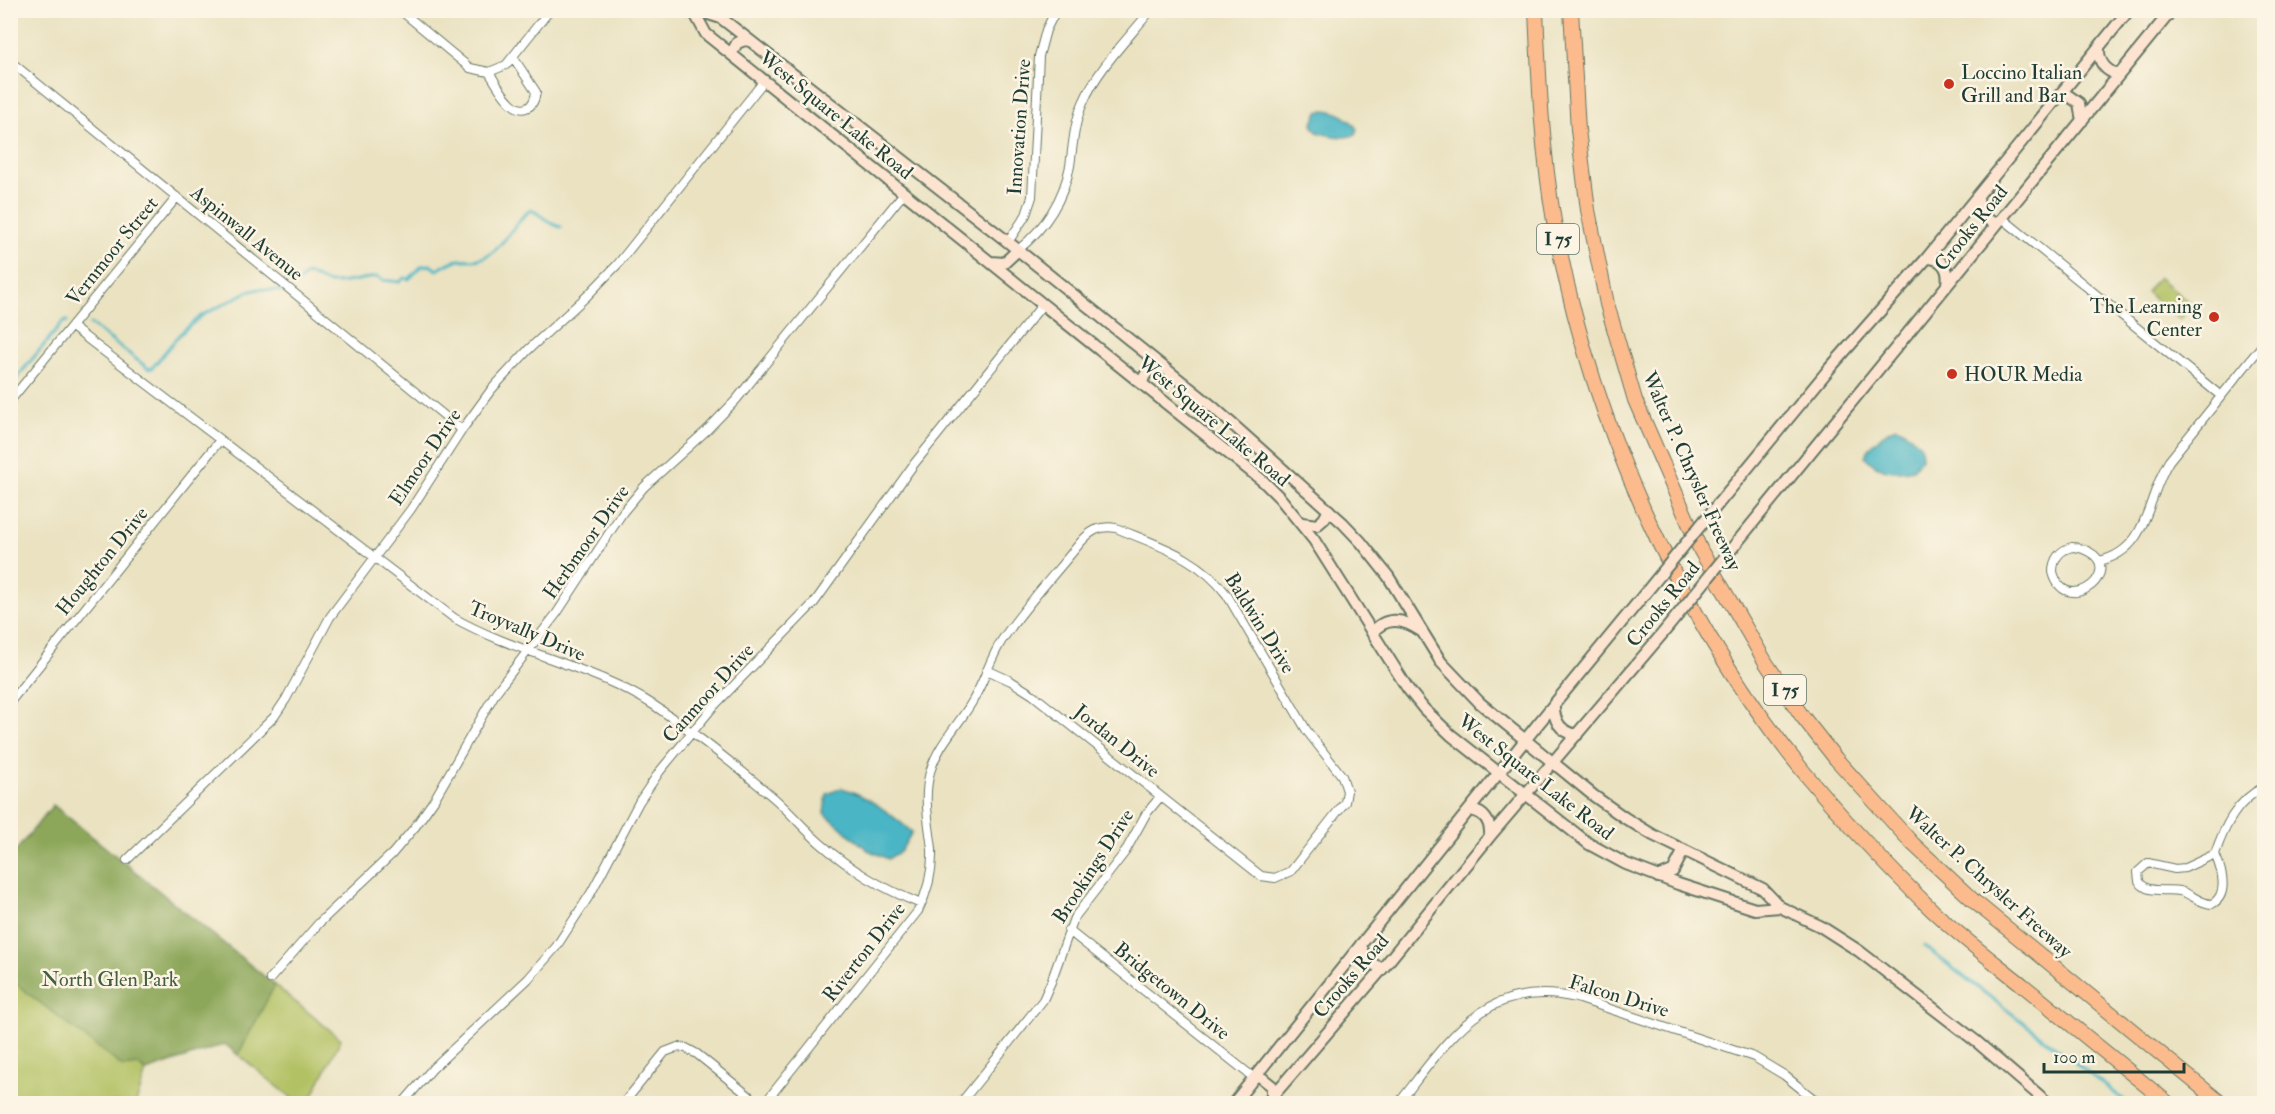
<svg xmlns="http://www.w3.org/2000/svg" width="2275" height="1114" font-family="'IM FELL Double Pica',serif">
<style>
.green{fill:#b2c164;stroke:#687f4c;stroke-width:1.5}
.forest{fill:#8da75a;stroke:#567247;stroke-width:1.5}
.water{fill:#48b5c5;stroke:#34797c;stroke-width:1.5}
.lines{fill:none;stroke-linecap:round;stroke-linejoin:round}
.stream{stroke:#48b5c5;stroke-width:3}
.street-casing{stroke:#667765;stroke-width:10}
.secondary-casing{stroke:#667765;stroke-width:14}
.highway-casing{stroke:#667765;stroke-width:16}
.street{stroke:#fff;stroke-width:8}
.secondary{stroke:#fde4d1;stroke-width:10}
.highway{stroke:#fbbb8c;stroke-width:14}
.secondary-bridge-casing{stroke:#667765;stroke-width:14;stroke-linecap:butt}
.secondary-bridge{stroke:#fde4d1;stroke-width:10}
.poi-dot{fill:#c8321e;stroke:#fcf5e5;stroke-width:2}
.labels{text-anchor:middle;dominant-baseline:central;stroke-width:5;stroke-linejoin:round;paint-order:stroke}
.shield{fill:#fcf5e5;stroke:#617469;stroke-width:1.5}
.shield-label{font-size:18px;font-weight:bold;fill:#1f3d34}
.poi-label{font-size:20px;fill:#1f3d34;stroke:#fcf5e5;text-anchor:start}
.street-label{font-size:20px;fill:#1f3d34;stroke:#fcf5e5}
.park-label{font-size:20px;fill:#445e40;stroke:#fcf5e5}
</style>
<rect width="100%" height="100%" fill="#fcf5e5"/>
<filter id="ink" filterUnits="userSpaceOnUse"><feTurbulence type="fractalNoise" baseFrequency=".0167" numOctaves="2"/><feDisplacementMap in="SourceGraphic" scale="12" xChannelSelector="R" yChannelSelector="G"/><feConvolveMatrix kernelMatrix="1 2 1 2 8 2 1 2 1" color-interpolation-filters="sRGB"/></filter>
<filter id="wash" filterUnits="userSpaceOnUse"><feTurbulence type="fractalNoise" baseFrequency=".008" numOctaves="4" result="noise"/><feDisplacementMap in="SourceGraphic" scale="24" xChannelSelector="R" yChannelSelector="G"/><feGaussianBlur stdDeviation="1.35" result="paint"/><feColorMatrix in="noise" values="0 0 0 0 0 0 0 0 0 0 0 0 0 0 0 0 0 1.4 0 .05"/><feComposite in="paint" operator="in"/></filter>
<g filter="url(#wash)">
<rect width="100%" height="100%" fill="#eae2c1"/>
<path class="green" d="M2158,277L2192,305L2180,320L2146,292Z
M53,805L341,1039L309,1103H298L225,1044L146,1071L136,1103L11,1104V858Z"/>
<path class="forest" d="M53,805L275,985L238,1055L225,1044L146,1071L138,1065L123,1067L11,980L10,858Z"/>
<path class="water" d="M1324,110C1338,111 1349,118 1357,129L1356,134C1347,140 1327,135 1317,132L1312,125L1318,112Z
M1896,427L1905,431L1921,446L1922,458L1913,469C1895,473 1877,472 1865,456C1870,445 1885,431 1896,427Z
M842,788C867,795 891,814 912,832L901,851L888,859L868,850L824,813L827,794Z"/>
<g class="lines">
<path class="stream" d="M296,284L307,274C315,275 321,282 330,283C346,284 362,278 378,277L382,280L400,282L404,278L409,279L422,266L430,265L437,270C443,267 448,263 454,261C467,257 475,264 490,254C505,245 519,215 531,210C542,214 549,225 561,227
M90,324L149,369L152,368L180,334L201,316L247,292L259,289L282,291
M10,386L63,322L67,321
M1924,946L2129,1104"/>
</g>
</g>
<g filter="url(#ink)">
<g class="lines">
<g class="street-casing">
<path id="street" d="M400,10L470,68L489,72L506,65L550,10
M10,61L462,430
M489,72C496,83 512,114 526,108C533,106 535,99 536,92L513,57
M2002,218L2221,396
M1008,242L1026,215L1032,197L1039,56L1046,30L1056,10
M1018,250C1045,228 1063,201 1070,166C1073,145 1074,123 1083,103C1098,68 1127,40 1151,10
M72,327L454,618C518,654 594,666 655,706C696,734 736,766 774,798C790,812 804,829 820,843C852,871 882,888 921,904
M10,401L177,197
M2072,547C2081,547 2087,550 2094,555C2119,577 2064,616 2053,572C2053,559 2060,550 2072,547Z
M2099,561C2150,550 2146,497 2169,461L2264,343
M10,702L220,440
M2215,854C2221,868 2230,894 2212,904C2200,904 2192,894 2180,891C2166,888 2147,895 2139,881L2138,872L2148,863L2175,869L2185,868L2215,854C2224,827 2237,800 2264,787
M127,860L274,717L286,699L330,617L411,509L462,430L491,390L529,349L587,296L617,265L764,81
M1068,930L1254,1078
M270,979L319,923L392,854L415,827L434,800L496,692L557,613L623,512L644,487L707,430L736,400L904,193
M402,1104L433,1068L528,979L556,947L591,893L639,802L660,771L713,707L814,603L914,464L1043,304
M623,1104L665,1052L678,1047L686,1048L697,1054L759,1104
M764,1104L918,911C927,893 933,871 932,849C929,823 923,799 930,772C938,744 958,726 972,702C984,682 990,659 1002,640C1025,606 1054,575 1080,543C1090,531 1100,525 1116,528C1159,546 1199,557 1227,595L1307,731L1342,776L1347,791L1345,802L1291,871L1275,878L1261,876L1033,695L1011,681L987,670
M960,1104L1043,1000L1051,982L1074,918L1125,852L1146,814L1160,797
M1398,1104C1449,1040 1485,975 1580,999L1754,1057L1784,1075L1820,1104"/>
</g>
<g class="secondary-casing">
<path id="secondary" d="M693,10L706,34L1263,481L1280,498L1314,540L1408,689L1424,709L1451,735L1589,844L1626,864L1678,884L1755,909L1780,907
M696,10L721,18L1008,242L1213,407L1343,523L1361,542L1388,576L1441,662L1480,703L1594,796L1625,818L1653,835L1763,889L1780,907L1820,926L1859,951L1977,1042L2049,1104
M2099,47C2098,62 2105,71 2119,75
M731,54L737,43L745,40L750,41
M2063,92L2079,103L2082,121
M1978,196C1978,210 1984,220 1997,224
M1927,258C1942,258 1950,269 1947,284
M991,262L1004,263L1018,250
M1142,384C1144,372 1152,366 1164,368
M1718,504L1829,369L1927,258L2129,10
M1302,523L1317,525L1324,519L1329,510
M1738,541L2172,10
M1372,633C1386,615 1404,619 1421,631
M1554,704C1553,720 1560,732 1577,735
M1470,810C1484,812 1491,822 1490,836
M1658,877L1673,871L1684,850
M1361,944C1364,957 1369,965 1383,968
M1257,1074L1272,1086V1097
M1233,1104L1538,724L1643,596
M1266,1104L1383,968L1490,836L1663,633"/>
</g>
<g class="highway-casing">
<path id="highway" d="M1536,10C1539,81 1542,152 1554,221C1589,417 1677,616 1803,771C1843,820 1887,866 1933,911C1962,938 1994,962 2025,987C2073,1026 2121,1065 2169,1104
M1571,10L1578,130L1588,210L1607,304L1635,400L1701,551L1766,663L1802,716L1836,759L1912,843L1975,902L2222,1104"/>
</g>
<use href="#street" class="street"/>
<use href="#secondary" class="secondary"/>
<use href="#highway" class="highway"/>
<g class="secondary-bridge-casing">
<path id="secondary-bridge" d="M1643,596L1718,504
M1663,633L1738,541"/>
</g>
<use href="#secondary-bridge" class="secondary-bridge"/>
</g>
</g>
<g class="poi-dot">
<circle cx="1949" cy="84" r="6"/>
<circle cx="2214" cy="317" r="6"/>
<circle cx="1952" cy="374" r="6"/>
</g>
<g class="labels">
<g class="shield">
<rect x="1537" y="224" width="42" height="30" rx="4.5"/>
<rect x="1764" y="675" width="42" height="30" rx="4.5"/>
</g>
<g class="shield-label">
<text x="1558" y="239">I 75</text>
<text x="1785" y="690">I 75</text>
</g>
<g class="poi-label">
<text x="1961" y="72">Loccino Italian<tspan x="1961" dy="23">Grill and Bar</tspan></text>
<text x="2202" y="306" text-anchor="end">The Learning<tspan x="2202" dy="23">Center</tspan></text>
<text x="1964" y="374">HOUR Media</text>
</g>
<g class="street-label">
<text transform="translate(836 115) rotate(39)">West Square Lake Road</text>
<text transform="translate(1019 127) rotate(-86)">Innovation Drive</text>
<text transform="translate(1971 228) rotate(-51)">Crooks Road</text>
<text transform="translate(247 233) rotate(39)">Aspinwall Avenue</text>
<text transform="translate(112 251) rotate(-51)">Vernmoor Street</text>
<text transform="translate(1214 421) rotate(40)">West Square Lake Road</text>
<text transform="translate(425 457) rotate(-56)">Elmoor Drive</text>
<text transform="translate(1692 471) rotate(66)">Walter P. Chrysler Freeway</text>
<text transform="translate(586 542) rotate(-55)">Herbmoor Drive</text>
<text transform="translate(102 561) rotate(-51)">Houghton Drive</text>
<text transform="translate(1663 604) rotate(-51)">Crooks Road</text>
<text transform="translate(1260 623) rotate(58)">Baldwin Drive</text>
<text transform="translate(527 631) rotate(23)">Troyvally Drive</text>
<text transform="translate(708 693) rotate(-48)">Canmoor Drive</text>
<text transform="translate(1117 741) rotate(39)">Jordan Drive</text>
<text transform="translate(1536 777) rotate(38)">West Square Lake Road</text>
<text transform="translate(1093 866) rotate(-57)">Brookings Drive</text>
<text transform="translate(1989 882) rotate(42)">Walter P. Chrysler Freeway</text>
<text transform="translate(864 952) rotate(-52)">Riverton Drive</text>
<text transform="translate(1351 976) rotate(-49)">Crooks Road</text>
<text transform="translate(1172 991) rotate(39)">Bridgetown Drive</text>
<text transform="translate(1619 996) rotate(17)">Falcon Drive</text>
</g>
<g class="park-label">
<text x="110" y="979">North Glen Park</text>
</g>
</g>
<rect width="2275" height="1114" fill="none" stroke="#fcf5e5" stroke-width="36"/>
<path d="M2044 1063v9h140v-9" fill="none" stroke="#1f3d34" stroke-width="3"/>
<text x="2053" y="1063" font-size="18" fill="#1f3d34" stroke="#fcf5e5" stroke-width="4.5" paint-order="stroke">100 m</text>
</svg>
